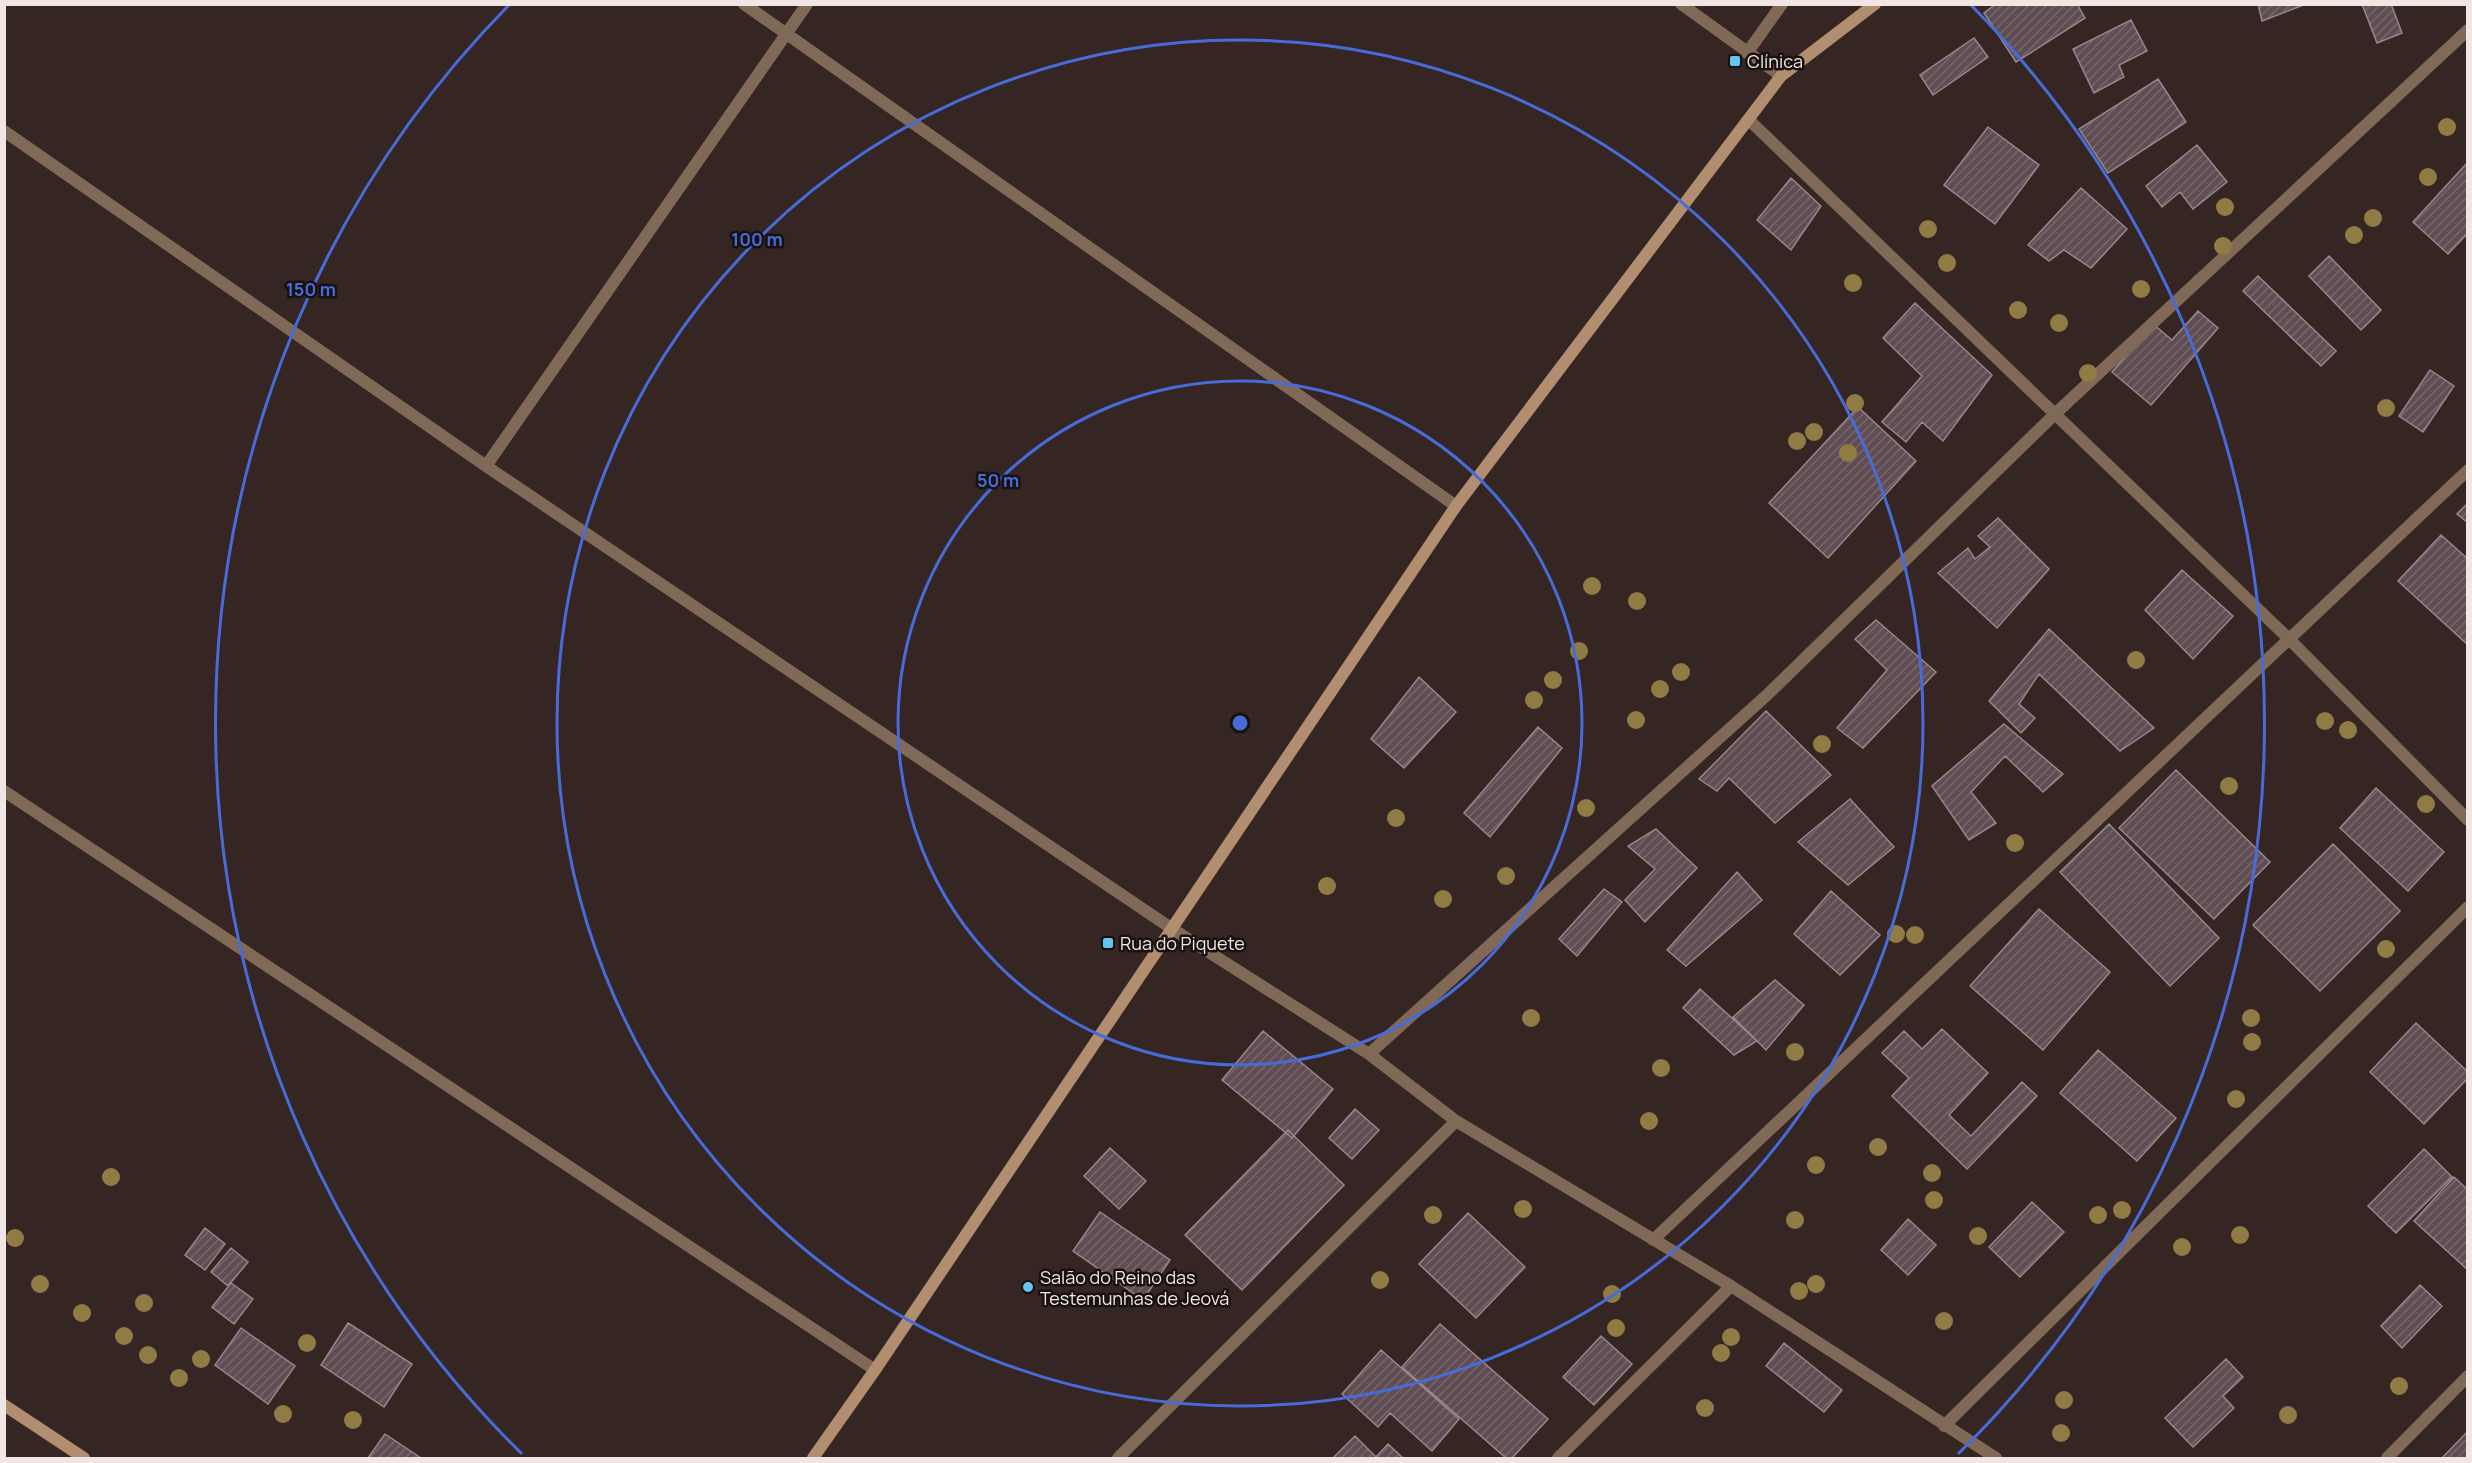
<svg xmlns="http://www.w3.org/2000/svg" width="2472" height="1463" font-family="Manrope,sans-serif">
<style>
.building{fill:url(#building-hatch);stroke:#99868c;stroke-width:1.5}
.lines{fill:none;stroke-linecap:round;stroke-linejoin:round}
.street{stroke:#806a57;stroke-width:12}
.secondary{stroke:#b18e6f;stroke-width:12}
.tree{fill:#907b45}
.ring{fill:none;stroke:#476cda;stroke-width:3}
.poi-dot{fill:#65c5ee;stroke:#18110f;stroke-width:2}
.labels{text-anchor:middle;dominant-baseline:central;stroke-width:5;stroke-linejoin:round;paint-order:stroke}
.poi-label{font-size:18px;fill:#f1e6e4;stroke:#18110f;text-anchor:start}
.centre{fill:#476cda;stroke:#18110f;stroke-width:3}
.ring-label{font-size:18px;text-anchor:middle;font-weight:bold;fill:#476cda;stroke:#18110f;stroke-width:5;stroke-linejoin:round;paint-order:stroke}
</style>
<defs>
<pattern id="building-hatch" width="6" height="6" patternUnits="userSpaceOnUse" patternTransform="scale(1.5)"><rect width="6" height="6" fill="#5f4d53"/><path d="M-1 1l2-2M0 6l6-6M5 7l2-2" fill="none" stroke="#76676c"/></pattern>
</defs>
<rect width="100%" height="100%" fill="#352623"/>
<path class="building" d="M1996,4H2077L2085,18L2016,62L1984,13Z
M2258,4H2306L2262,21Z
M2362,4H2391L2402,33L2377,43Z
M2131,20L2147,51L2119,65L2124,77L2094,93L2073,49Z
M1974,38L1988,57L1933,95L1920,75Z
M2158,79L2186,122L2108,173L2079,129Z
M1988,127L2039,165L1995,224L1944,185Z
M2197,145L2227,182L2193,209L2180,192L2162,207L2146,186Z
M2468,162V233L2448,254L2413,222Z
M1791,178L1821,206L1791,250L1757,220Z
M2081,188L2127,229L2091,268L2064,250L2049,261L2028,245Z
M2329,256L2381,310L2361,330L2309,276Z
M2258,276L2336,351L2321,366L2243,291Z
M1915,303L1992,375L1943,441L1922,422L1906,442L1882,422L1922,376L1883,338Z
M2198,311L2218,328L2151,405L2112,372L2153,324L2172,340Z
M2430,370L2454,386L2423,432L2399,416Z
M1858,407L1916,461L1828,558L1769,503Z
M2468,503V523L2457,514Z
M1998,518L2049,569L1997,628L1938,573L1968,548L1975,559L1990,547L1978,536Z
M2441,535L2468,559V645L2398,581Z
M2182,570L2233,616L2193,659L2145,610Z
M1876,620L1936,672L1863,748L1837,728L1887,670L1855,639Z
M2049,629L2154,728L2120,751L2039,674L2019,704L2035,718L2021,733L1989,701Z
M1419,677L1456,712L1404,768L1371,739Z
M1766,711L1831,775L1775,823L1729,778L1717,791L1699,779Z
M2004,724L2063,774L2043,792L2005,756L1971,792L1996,823L1969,840L1932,786Z
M1538,727L1562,748L1490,837L1464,813Z
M2176,770L2270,862L2214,919L2119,828Z
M2376,788L2444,852L2408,891L2340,828Z
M1850,799L1894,847L1848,885L1798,842Z
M2109,824L2219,938L2170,986L2060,872Z
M1656,829L1697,868L1645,922L1625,900L1655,869L1628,846Z
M2333,844L2400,911L2320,991L2253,925Z
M1737,872L1762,900L1686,966L1667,950Z
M1604,889L1622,902L1577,956L1559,939Z
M1831,891L1880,935L1840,975L1794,934Z
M2039,909L2110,972L2043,1050L1970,986Z
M1775,980L1804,1005L1766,1050L1733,1017Z
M1700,989L1757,1041L1734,1055L1683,1008Z
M2416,1023L2468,1072V1078L2424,1124L2370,1072Z
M1942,1029L1988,1073L1949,1115L1971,1136L2022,1082L2037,1096L1967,1169L1892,1096L1909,1078L1882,1053L1904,1031L1922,1049Z
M1263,1031L1333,1089L1292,1138L1222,1080Z
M2098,1050L2176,1118L2137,1161L2060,1093Z
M1355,1109L1379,1130L1352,1159L1329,1138Z
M1288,1130L1344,1185L1242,1290L1185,1235Z
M1110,1148L1146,1181L1119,1209L1084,1176Z
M2424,1149L2452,1177L2396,1233L2368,1206Z
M2454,1177L2468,1190V1270L2414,1221Z
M2032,1202L2064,1232L2020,1277L1989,1247Z
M1100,1212L1170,1260L1143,1300L1073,1251Z
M1468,1213L1525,1267L1476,1318L1419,1264Z
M1908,1219L1936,1245L1908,1275L1881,1250Z
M205,1228L225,1244L205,1270L185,1255Z
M231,1248L248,1262L228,1286L211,1272Z
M231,1283L253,1299L234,1324L212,1307Z
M2420,1285L2442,1306L2402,1348L2381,1326Z
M348,1323L412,1364L384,1407L321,1365Z
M1440,1324L1548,1419L1512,1458H1506L1402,1367Z
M241,1328L295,1366L268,1404L215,1365Z
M1601,1336L1632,1364L1594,1405L1563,1377Z
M1784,1343L1842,1390L1824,1412L1766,1366Z
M1381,1350L1459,1419L1432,1451L1390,1413L1378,1427L1342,1394Z
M2226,1359L2243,1377L2223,1396L2234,1408L2193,1447L2165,1418Z
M2468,1431V1458H2442Z
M385,1434L421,1458H368Z
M1355,1436L1376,1457L1388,1444L1403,1458H1333Z"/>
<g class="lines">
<path class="street" d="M744,4L1456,506
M1681,4L1781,76
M1747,53L1782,4
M1749,120L2288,638L2468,820
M4,131L486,466L1171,928L1369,1054L1456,1121L1731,1286L1996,1458
M486,466L807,4
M4,791L875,1370
M1369,1054L1767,695L2056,413L2468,30
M1653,1240L2468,470
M1944,1426L2468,907
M1118,1458L1456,1121
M1558,1458L1731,1286
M2387,1458L2468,1376"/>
<path class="secondary" d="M4,1405L84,1458
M813,1458L875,1370L1456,506L1781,76L1875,4"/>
</g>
<g class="tree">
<circle cx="2447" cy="127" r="9"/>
<circle cx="2428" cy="177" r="9"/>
<circle cx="2225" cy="207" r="9"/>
<circle cx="2373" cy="218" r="9"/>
<circle cx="1928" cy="229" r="9"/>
<circle cx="2354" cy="235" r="9"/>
<circle cx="2223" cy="246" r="9"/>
<circle cx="1947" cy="263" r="9"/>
<circle cx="1853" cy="283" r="9"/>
<circle cx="2141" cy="289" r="9"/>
<circle cx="2018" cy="310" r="9"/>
<circle cx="2059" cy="323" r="9"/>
<circle cx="2088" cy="373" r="9"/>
<circle cx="1855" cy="403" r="9"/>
<circle cx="2386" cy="408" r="9"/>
<circle cx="1814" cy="432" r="9"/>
<circle cx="1797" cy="441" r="9"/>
<circle cx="1848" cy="453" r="9"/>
<circle cx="1592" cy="586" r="9"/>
<circle cx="1637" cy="601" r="9"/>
<circle cx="1579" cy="651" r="9"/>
<circle cx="2136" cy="660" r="9"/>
<circle cx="1681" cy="672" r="9"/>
<circle cx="1553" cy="680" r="9"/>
<circle cx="1660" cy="689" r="9"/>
<circle cx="1534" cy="700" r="9"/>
<circle cx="1636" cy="720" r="9"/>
<circle cx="2325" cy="721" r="9"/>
<circle cx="2348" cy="730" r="9"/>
<circle cx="1822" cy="744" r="9"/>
<circle cx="2229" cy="786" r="9"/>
<circle cx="2426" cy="804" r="9"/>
<circle cx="1586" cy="808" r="9"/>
<circle cx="1396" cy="818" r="9"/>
<circle cx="2015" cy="843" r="9"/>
<circle cx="1506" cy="876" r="9"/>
<circle cx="1327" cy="886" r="9"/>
<circle cx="1443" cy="899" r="9"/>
<circle cx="1896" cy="934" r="9"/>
<circle cx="1915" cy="935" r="9"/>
<circle cx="2386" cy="949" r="9"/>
<circle cx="1531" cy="1018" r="9"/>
<circle cx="2251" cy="1018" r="9"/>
<circle cx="2252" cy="1042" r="9"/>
<circle cx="1795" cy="1052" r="9"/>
<circle cx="1661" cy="1068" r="9"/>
<circle cx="2236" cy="1099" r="9"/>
<circle cx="1649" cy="1121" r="9"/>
<circle cx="1878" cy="1147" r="9"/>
<circle cx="1816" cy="1165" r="9"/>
<circle cx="1932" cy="1173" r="9"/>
<circle cx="111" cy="1177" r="9"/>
<circle cx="1934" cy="1200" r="9"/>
<circle cx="1523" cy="1209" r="9"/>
<circle cx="2122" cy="1210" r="9"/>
<circle cx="1433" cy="1215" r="9"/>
<circle cx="2098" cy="1215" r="9"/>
<circle cx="1795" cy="1220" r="9"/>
<circle cx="2240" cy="1235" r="9"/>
<circle cx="1978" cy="1236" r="9"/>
<circle cx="15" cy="1238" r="9"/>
<circle cx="2182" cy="1247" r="9"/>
<circle cx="1380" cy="1280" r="9"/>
<circle cx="40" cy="1284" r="9"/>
<circle cx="1816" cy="1284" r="9"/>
<circle cx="1799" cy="1291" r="9"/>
<circle cx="1612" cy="1294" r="9"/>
<circle cx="144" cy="1303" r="9"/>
<circle cx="82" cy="1313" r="9"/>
<circle cx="1944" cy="1321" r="9"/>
<circle cx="1616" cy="1328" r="9"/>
<circle cx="124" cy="1336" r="9"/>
<circle cx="1731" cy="1337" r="9"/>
<circle cx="307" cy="1343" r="9"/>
<circle cx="1721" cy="1353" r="9"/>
<circle cx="148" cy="1355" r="9"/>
<circle cx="201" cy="1359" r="9"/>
<circle cx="179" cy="1378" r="9"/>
<circle cx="2399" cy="1386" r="9"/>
<circle cx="2064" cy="1400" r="9"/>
<circle cx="1705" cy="1408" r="9"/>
<circle cx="283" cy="1414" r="9"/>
<circle cx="2288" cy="1415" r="9"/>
<circle cx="353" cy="1420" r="9"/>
<circle cx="2061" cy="1433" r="9"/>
</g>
<g class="ring">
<circle cx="1240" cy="723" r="342"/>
<circle cx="1240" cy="723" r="683"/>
<path d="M522 1454A1025 1025 0 0 1 509 5M1971 5A1025 1025 0 0 1 1958 1454"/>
</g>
<g class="poi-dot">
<rect x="1729" y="55" width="12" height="12" rx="3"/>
<rect x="1102" y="937" width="12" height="12" rx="3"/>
<circle cx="1028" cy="1287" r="6"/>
</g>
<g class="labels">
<g class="poi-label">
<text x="1747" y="61">Clínica</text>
<text x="1120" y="943">Rua do Piquete</text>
<text x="1040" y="1277">Salão do Reino das<tspan x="1040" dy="21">Testemunhas de Jeová</tspan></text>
</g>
</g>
<circle cx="1240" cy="723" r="9" class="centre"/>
<g class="ring-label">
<text x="757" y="246">100 m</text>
<text x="311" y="296">150 m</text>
<text x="998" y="487">50 m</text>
</g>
<rect width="2472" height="1463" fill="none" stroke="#f1e6e4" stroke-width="12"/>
</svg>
